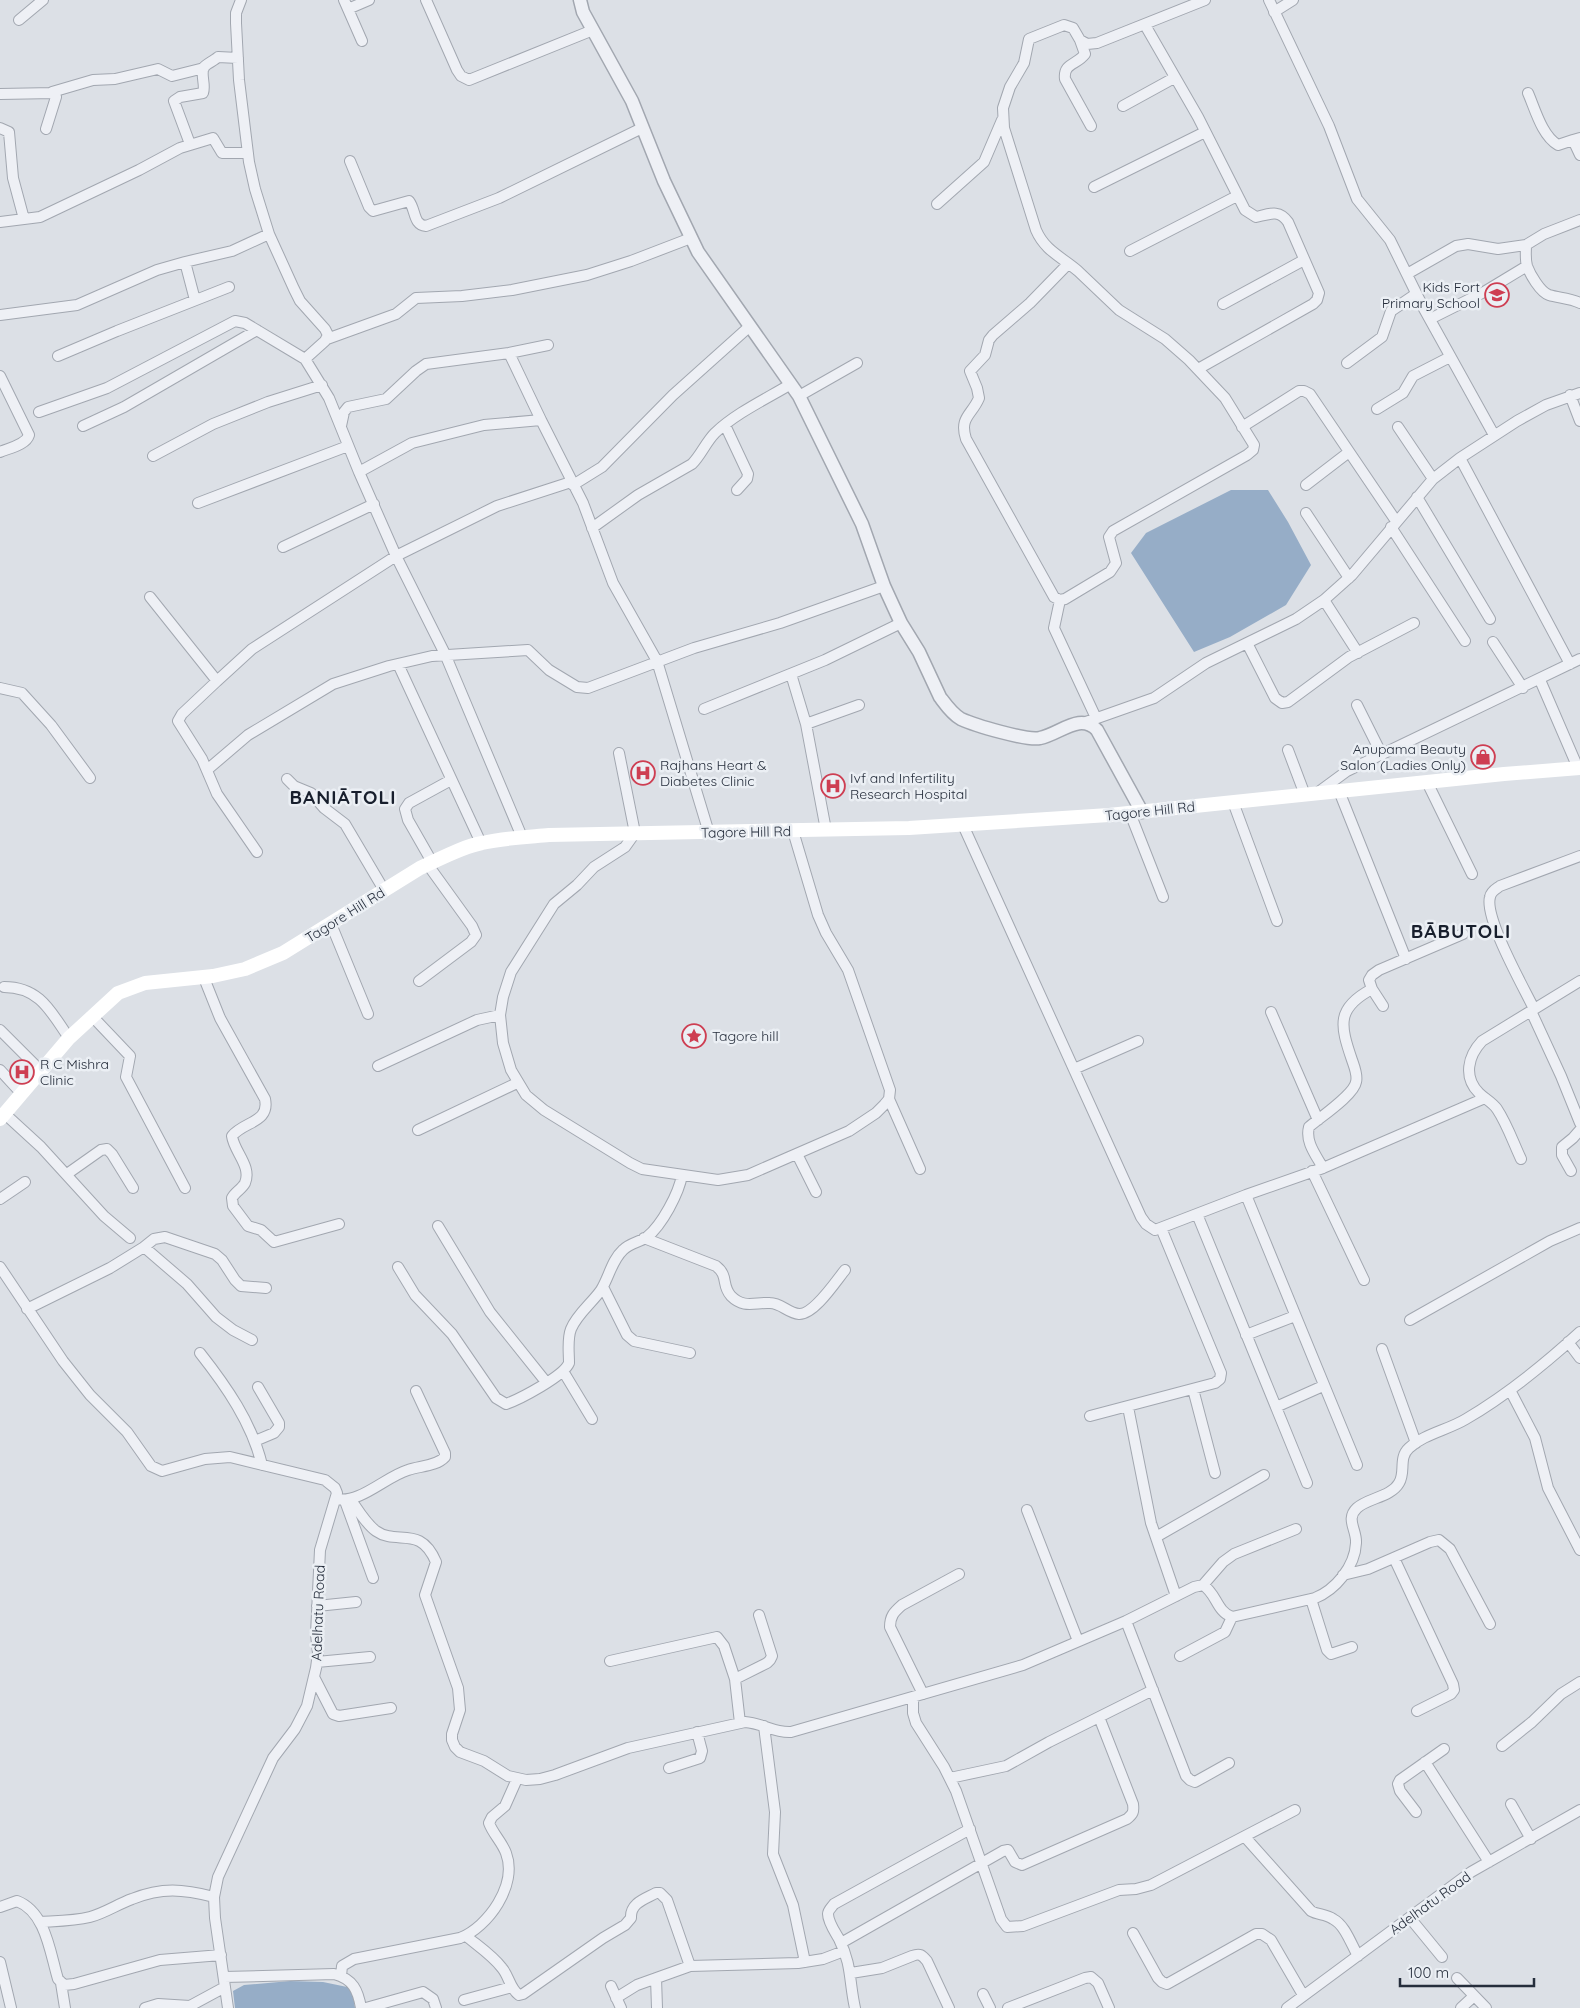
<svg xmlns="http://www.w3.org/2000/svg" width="1580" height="2008" font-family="Quicksand,sans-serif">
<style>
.water{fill:#96adc7}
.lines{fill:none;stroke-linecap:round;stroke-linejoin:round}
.minor-casing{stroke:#a2a7b0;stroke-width:12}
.tertiary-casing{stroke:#a2a7b0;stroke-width:15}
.minor{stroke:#eef0f5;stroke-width:10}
.tertiary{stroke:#eef0f5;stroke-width:12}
.secondary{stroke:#fff;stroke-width:14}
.labels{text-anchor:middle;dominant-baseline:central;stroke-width:5;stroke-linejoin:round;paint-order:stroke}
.poi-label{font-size:14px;fill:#262e3c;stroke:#ebeff4;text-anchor:start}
.street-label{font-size:14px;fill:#262e3c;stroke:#ebeff4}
.district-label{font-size:19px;font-weight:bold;letter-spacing:1px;fill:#181f2d;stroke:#ebeff4}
</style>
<rect width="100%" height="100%" fill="#dce0e6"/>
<path class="water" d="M1231,490H1268L1288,522L1311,565L1286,605L1230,637L1194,652L1131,553L1146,533Z
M290,1981L323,1982L352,1988L355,2008H235L233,1991L244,1985Z"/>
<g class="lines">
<g class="minor-casing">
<path id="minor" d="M241,0L236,13V23L239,80L249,162L255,189L269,234L294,289L300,301L325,329L328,335L325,341L305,359
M344,0L362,41
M426,0L457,70L461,76L469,80L593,30
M1269,0L1329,126L1357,199L1390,240L1423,307L1494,435
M348,9L369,0
M1274,12L1293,0
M19,20L43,0
M1145,25L1198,117L1245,210L1256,217C1269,214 1279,209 1288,222L1319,293L1317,300L1313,304L1198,369
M1080,40L1085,54C1077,65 1063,63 1065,79L1091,126
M52,92L93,80L115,79L158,69L172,76L204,68
M1528,93C1535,109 1542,136 1558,145L1573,140
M0,94L54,93L56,97L46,129
M1123,106L1174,78
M0,128L9,132L13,178L24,219
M1580,138L1573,140L1580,155
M190,144L174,101L180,97L203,93C206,85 200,74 204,67C205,65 215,60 218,57L238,58
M350,161L369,207L373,211L409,201C416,210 413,225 426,226L499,198L642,128
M1094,187L1205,132
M937,204L984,162L1002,120
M1580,220L1544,234L1526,245C1526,252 1525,259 1527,266C1530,274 1540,292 1549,295C1559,298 1570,298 1580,303
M0,222L40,217L139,170L180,148L213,138L222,153H248
M1130,251L1237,196
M185,262L195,300
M1068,264L1030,303L993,335L989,340L985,355L970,371L977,388L979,398C972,415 959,417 966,439L1054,597L1060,600L1065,599L1110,572L1116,563L1109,537L1113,531L1247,455L1253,450L1254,445L1225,398L1189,360L1165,339L1119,310L1078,271C1062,257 1045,251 1036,230L1004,128L1003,108L1010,87L1024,63L1029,39L1064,25L1073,28L1080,40L1087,44L1097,43L1205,0
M1407,274L1456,246L1468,244L1498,249L1526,245
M1223,304L1304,260
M0,315L77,305L157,270L185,262L232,251L269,234
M1430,319L1484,292L1527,266
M327,339L396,314L416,298L462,296L512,290L587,275L631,261L691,238
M509,353L541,420
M58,356L117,331L229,287
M1347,363L1382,337L1391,311L1416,294
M0,376L29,435C26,445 9,448 0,452
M1570,395L1580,421
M799,396L857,363
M1377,409L1403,393L1413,376L1450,357
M39,412L107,388L235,321L245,323L305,359L329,398L359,472L396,556L445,654L522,837
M725,425L748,474L747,479L737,490
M83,426L124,407L257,330
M341,426L344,412L348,407L386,399L416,371L426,364L509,353L548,345
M1242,427L1299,391H1304L1310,394L1396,521
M1398,427L1433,479
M153,456L213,424L268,402L322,385
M1460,458L1570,664
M359,472L412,443L484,425L541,420L583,503L613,583L657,661L709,833
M573,485L602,467L673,395L750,326
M1306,485L1349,452
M1417,497L1490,619
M198,503L348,446
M1306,513L1349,578
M1391,527L1465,641
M592,528L638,495L692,464C701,455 706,442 715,433C736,413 766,399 791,384
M283,547L374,504
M150,597L217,681L252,649L396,556L497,506L571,482
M1060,600L1054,628L1096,718
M1324,600L1358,653
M1493,642L1523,688
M1247,643L1275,698L1282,703L1288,702L1349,657L1414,623
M398,664L481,843
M791,674L806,724L826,830
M1540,680L1578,768
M217,681L182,714L178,721L202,759L217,794L257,852
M0,688L22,693L51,725L90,778
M1357,705L1382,755
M704,709L825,660L901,623
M1086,722L1154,698L1206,663L1296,619L1324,600L1352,575L1433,479L1460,458L1517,421L1546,405L1580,393
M806,724L859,705
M1288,750L1305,795
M619,753L635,833L625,847L594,867L577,885L554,904L511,972L503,997L500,1015L503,1043L511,1070L526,1095L544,1110L630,1163L642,1169L718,1180L748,1175L849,1131L876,1113L884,1105L889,1099L890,1090L848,970L826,933L818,915L793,831
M207,770L248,735L333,684L389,666L432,656L528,650L549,670L577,687L588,688L694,648L780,623L884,586
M287,779L294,786L311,793L324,808L345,824L384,890
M1427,782L1472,874
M1339,791L1406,959
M1317,793L1347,771L1580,659
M1233,802L1277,921
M1130,813L1163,897
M963,825L1141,1217L1146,1224L1155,1230L1246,1195L1357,1465
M432,862L408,820L405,809L409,803L451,780
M331,924L368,1014
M204,978L220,1018L265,1099C270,1123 244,1121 232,1136C234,1152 252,1166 245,1183C242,1189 235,1192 232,1198L233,1206L248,1226L261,1230L274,1242L339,1224
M419,981L471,942L476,935L472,926L428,865
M4,987C40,987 51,1012 69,1038
M1383,1006L1372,989L1369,980L1372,975L1379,970L1463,934
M1534,1009C1524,988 1484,918 1490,897C1491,891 1496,889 1500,886L1580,856
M1531,1011L1561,1076L1580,1123
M1271,1012L1318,1120
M92,1016L130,1056L126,1077L185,1188
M0,1030L41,1071
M378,1066L477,1020L500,1015
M1074,1069L1138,1041
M0,1070L22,1094
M889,1099L920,1169
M5,1114L41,1147L104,1216L130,1238
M418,1130L517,1083
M797,1154L816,1192
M1521,1159C1513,1142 1507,1124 1497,1109C1492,1102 1485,1099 1479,1093C1463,1077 1468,1056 1482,1041L1580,981
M1323,1168C1316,1155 1305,1142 1309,1127C1319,1118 1354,1095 1356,1082C1358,1075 1354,1066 1352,1060C1340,1025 1336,1008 1372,989
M1312,1171L1364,1280
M1571,1171L1562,1155V1147L1573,1138L1580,1130
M67,1174L101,1150L107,1149L112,1154L133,1188
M1246,1195L1323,1168L1485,1098
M0,1199L25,1182
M1197,1214L1307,1483
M438,1226L490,1312L546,1382
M644,1238L716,1266C729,1276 721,1285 731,1296C744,1309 755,1302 770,1303C781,1303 788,1313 799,1314C814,1315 836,1281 845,1270
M144,1247L154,1239L165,1237L215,1254L222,1260L235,1280L241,1286L266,1288
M0,1267L63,1361L90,1395L127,1432L151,1466L162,1471L205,1459L230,1457L325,1480L335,1488L337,1493L320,1550L316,1634L318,1653L316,1668L307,1706L295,1729L273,1758L218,1877L214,1897L215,1918L228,2008
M398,1267L415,1295L452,1334L496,1398L506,1404C520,1399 564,1376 569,1363C569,1352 567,1339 571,1329C577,1314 592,1303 601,1290C609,1277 612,1260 623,1250C630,1243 640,1242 647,1237C662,1225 679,1193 682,1175
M603,1287L627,1335L634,1341L690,1353
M27,1309L110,1268L144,1247L187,1284L216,1317L233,1330L252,1340
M1410,1320L1550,1241L1580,1228
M1246,1335L1295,1316
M1568,1342L1580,1358
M1382,1349L1416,1443
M200,1353C226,1386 252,1423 262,1465
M563,1371L592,1419
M1193,1389L1215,1473
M1510,1390L1535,1438L1548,1488L1580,1550
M1128,1407L1151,1523L1176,1596
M1276,1407L1323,1386
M1090,1416L1215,1383L1220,1379L1221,1373L1161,1228
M255,1441L274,1433L279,1427V1423L258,1387
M336,1499C360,1504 385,1477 408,1470C420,1466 437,1466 445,1457V1453L416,1391
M351,1500C358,1510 366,1524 376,1531C397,1546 420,1524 436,1562L425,1595L458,1688L460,1710L452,1734V1740L455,1747L460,1752L484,1761L508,1776L526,1780L540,1779L555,1775L628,1748L745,1722C762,1723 774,1733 791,1732L1023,1665L1126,1621L1194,1587L1203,1585C1217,1594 1216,1611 1232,1617L1315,1598C1335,1590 1355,1567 1356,1543C1357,1530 1345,1519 1357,1508C1368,1498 1391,1497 1399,1483C1406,1472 1398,1458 1409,1448C1424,1434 1448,1430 1466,1419C1507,1395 1545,1364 1580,1332
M345,1501L373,1578
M1027,1510L1078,1641
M1156,1537L1264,1475
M1394,1558L1453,1684L1454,1690L1451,1694L1417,1711
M1343,1575L1368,1569L1430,1542L1439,1540L1450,1549L1490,1624
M1203,1585L1223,1562L1234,1554L1296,1529
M1311,1599L1327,1650L1331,1654L1352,1647
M317,1606L356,1602
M1126,1621L1186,1776L1190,1780L1195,1782L1229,1763
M1180,1656L1225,1632L1232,1617
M610,1661L717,1637L724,1646L735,1679
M317,1662L370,1657
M314,1677L333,1714L339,1716L391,1708
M923,1694L890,1627C890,1616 894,1612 902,1605L959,1574
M913,1697V1713L916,1723L944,1767L956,1791L1001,1919L1007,1927L1023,1926L1119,1890L1136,1889L1151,1885L1295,1810
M740,1723L735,1679L767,1663L770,1660L772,1656L759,1615
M764,1726L775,1812L773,1854L793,1905L805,1962
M1502,1746L1532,1722L1561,1694L1580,1682
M1425,1762L1489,1862
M669,1768L700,1758L702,1751L697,1732
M950,1778L1006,1766L1049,1742L1153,1690
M1511,1804L1531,1839
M1416,1812L1400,1791L1398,1784L1400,1780L1444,1749
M1245,1837L1311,1911C1318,1915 1326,1914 1333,1919C1345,1925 1351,1944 1358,1956
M0,1907L17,1901C46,1912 50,1953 58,1979L64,1985L74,1984L160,1960L221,1955
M1410,1918L1442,1957
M40,1922C57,1921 74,1921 90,1917C105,1913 118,1904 132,1899C162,1887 183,1889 214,1897
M1133,1933L1158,1978L1162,1982L1167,1984L1256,1934H1262L1271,1940L1303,1995
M466,1936C478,1946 492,1955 502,1968C509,1976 510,1989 519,1995L523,1994L603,1938L625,1925L631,1918C630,1903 645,1899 656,1893H660L667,1900L690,1966
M841,1943L1003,1851L1008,1850L1015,1862L1022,1865L1127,1819C1133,1814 1134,1812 1133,1804L1099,1717
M0,1962L11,2008
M851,1973L882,1968L912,1956C920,1953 922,1955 927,1961L949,2008
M341,1976L342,1966L354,1959L460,1938C488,1927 518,1885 506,1853C502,1842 493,1834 489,1823L492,1817L505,1806L517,1779
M224,1977L334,1974C353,1979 358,1990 361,2008
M656,1978L657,2008
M1457,1978L1486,2008
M61,1983L65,2008
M611,1986L621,2008
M983,1994L990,2008
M616,1998L637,1985L690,1966L798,1963L823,1959L844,1951
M464,2000L512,1987
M145,2008L158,2004L190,2006L225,1987
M366,2008L423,1992L433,1999L436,2008
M855,2008C849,1981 852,1965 839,1939C835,1932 828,1922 828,1914C828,1910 832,1907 834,1904L970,1829
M1008,2008L1085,1978L1091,1977L1098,1983L1109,2008
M1287,2008L1471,1872L1580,1810
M1461,2008L1474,1996"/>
</g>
<g class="tertiary-casing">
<path id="tertiary" d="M580,0L583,12L632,101L664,181L698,252L799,396L862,524L884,586L901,623L919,652L940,697C946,705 952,714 961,719C974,725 1027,741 1040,738C1060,734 1080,712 1097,730L1142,812"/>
</g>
<use href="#minor" class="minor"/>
<use href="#tertiary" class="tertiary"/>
<path class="secondary" d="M0,1119L69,1038L118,993L145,983L213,976L245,969L283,953L420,868C440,859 461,847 482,843C504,838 527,837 549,835L909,828L1109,815L1504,774L1580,768"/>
</g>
<defs>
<g id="school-ring" transform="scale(1.25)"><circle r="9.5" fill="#ebeff4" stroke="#ce3e52" stroke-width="1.5"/><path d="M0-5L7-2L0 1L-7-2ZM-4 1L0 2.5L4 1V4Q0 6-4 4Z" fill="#ce3e52"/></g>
<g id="shop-ring" transform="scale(1.25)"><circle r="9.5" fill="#ebeff4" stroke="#ce3e52" stroke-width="1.5"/><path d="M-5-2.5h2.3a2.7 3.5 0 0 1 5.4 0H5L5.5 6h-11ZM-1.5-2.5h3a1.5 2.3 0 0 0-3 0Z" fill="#ce3e52"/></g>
<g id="hospital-ring" transform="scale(1.25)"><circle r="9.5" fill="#ebeff4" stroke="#ce3e52" stroke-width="1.5"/><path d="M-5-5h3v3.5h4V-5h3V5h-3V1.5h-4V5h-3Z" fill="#ce3e52"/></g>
<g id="sight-ring" transform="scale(1.25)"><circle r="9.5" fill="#ebeff4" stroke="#ce3e52" stroke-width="1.5"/><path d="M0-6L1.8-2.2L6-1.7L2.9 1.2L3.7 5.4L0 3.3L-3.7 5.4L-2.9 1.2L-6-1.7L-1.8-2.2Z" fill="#ce3e52"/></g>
</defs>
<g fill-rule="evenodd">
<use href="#school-ring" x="1497" y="295"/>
<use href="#shop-ring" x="1483" y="757"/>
<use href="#hospital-ring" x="643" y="773"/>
<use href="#hospital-ring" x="833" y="786"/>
<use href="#sight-ring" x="694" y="1036"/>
<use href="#hospital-ring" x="22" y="1072"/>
</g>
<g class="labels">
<g class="poi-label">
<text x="1480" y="287" text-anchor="end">Kids Fort<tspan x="1480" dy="16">Primary School</tspan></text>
<text x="1466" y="749" text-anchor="end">Anupama Beauty<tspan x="1466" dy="16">Salon (Ladies Only)</tspan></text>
<text x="660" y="765">Rajhans Heart &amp;<tspan x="660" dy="16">Diabetes Clinic</tspan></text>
<text x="850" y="778">Ivf and Infertility<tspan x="850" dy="16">Research Hospital</tspan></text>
<text x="712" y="1036">Tagore hill</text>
<text x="40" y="1064">R C Mishra<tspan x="40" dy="16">Clinic</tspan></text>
</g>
<g class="street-label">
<text transform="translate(1150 811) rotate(-6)">Tagore Hill Rd</text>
<text transform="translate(746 832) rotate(-1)">Tagore Hill Rd</text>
<text transform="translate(345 915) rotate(-32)">Tagore Hill Rd</text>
<text transform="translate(318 1613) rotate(-88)">Adelhatu Road</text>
<text transform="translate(1430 1903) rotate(-36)">Adelhatu Road</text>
</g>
<g class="district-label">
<text x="343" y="797">BANIĀTOLI</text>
<text x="1461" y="931">BĀBUTOLI</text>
</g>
</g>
<path d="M1400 1978v8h134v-8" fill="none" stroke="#262e3c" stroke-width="2.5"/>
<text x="1408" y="1978" font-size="15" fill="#262e3c" stroke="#ebeff4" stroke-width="4" paint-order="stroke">100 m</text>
</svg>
